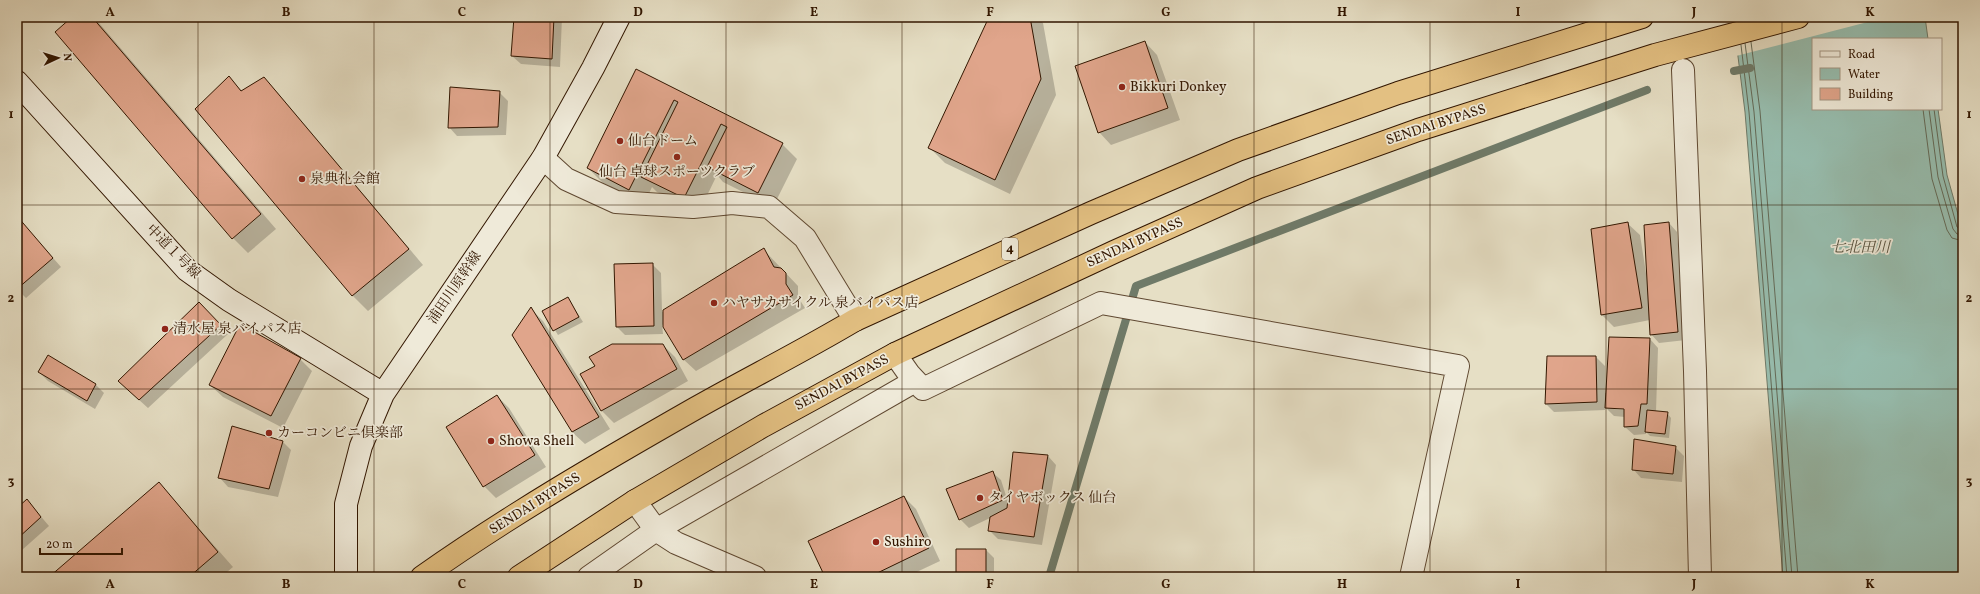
<svg xmlns="http://www.w3.org/2000/svg" width="1980" height="594" font-family="Vollkorn,'Noto Serif JP',serif">
<style>
.water{fill:#97bdae;stroke:#6f7a68}
.pier{fill:#e6dfc5}
.shadow{fill:#0003;fill-rule:evenodd}
.lines{fill:none;stroke-linecap:round;stroke-linejoin:round}
.shore{stroke:#646a57;stroke-width:1}
.stream{stroke:#6f7a68;stroke-width:8}
.building{fill:#e0a58b;stroke:#321600}
.street-casing{stroke:#5f4831;stroke-width:24}
.secondary-casing{stroke:#321600;stroke-width:24}
.highway-casing{stroke:#321600;stroke-width:24}
.street{stroke:#efead9;stroke-width:22}
.secondary{stroke:#efead9;stroke-width:22}
.highway{stroke:#e3c082;stroke-width:22}
.grid{fill:none;stroke:#321600;stroke-width:1;stroke-opacity:0.55}
.poi-dot{fill:#8f2418;stroke:#efead9;stroke-width:1.5}
.labels{text-anchor:middle;dominant-baseline:central;stroke-width:3.5;stroke-linejoin:round;paint-order:stroke}
.shield{fill:#efead9;stroke:#6b5641;stroke-width:1}
.shield-label{font-size:13px;font-weight:bold;fill:#321600}
.poi-label{font-size:14px;fill:#321600;stroke:#efead9;text-anchor:start}
.street-label{font-size:14px;fill:#321600;stroke:#efead9}
.water-label{font-size:15px;font-style:italic;fill:#55503d;stroke:#efead9}
.neatline{fill:none;stroke:#321600;stroke-width:1.5}
.grid-label{font-size:13px;text-anchor:middle;font-weight:bold;fill:#321600}
</style>
<rect width="100%" height="100%" fill="#e6dfc5"/>
<filter id="stains"><feTurbulence type="fractalNoise" baseFrequency=".005" numOctaves="4"/><feColorMatrix values="0 0 0 0 .2 0 0 0 0 .09 0 0 0 0 .02 0 0 0 .5 -.17"/></filter>
<radialGradient id="worn" r=".72"><stop offset=".6" stop-color="#630" stop-opacity="0"/><stop offset="1" stop-color="#630" stop-opacity=".3"/></radialGradient>
<path class="water" d="M1733,17H1925L1928,39H1813V109H1938L1947,175L1963,232V577H1783L1745,112Z"/>
<path class="pier" d="M1731,17H1887L1736,56Z"/>
<path class="shadow" d="M74,17H92L99,23L276,229L248,253L233,238Z
M515,17H562L560,67L521,64L512,56Z
M962,17H969L967,20Z
M990,17H1037L1043,23L1056,95L1010,194L945,163L930,148Z
M1145,42L1157,55L1180,120L1111,145L1099,132Z
M637,71L782,144L797,159L773,207L723,182L717,175L699,212L657,192L652,187L644,204L603,183L588,168Z
M229,78L242,91L263,78L278,93L423,265L368,311L353,296L196,109Z
M499,92L508,101L506,135L457,136L449,127Z
M17,217L61,267L26,298L17,289Z
M1627,223L1640,235L1646,273L1669,223L1677,232L1686,340L1659,343L1651,334L1650,320L1614,327L1602,315Z
M763,249L798,286V297L805,308L696,371L683,359L662,324L663,334L625,335L617,327L652,264L661,273L662,312Z
M568,298L583,322L558,335L543,311Z
M199,304L228,334L148,408L128,390Z
M531,309L543,321L610,429L585,444L572,432Z
M1650,339L1658,348L1656,412L1667,413L1671,418L1669,438L1650,436L1646,432V434L1634,435L1625,427V417L1614,416L1605,407V410L1554,412L1546,404L1596,357L1605,366V393H1606ZM1613,407L1629,410L1613,409Z
M663,345L675,357L688,381L614,423L602,411L582,375Z
M48,357L96,385L104,393L95,409L48,381L39,372Z
M300,359L312,371L283,428L223,397L210,385Z
M497,396L509,408L546,467L496,498L484,486Z
M283,442L291,450L278,497L228,487L220,478Z
M1675,447L1684,456L1682,482L1641,478L1633,469Z
M1048,456L1056,465L1042,545L998,539L989,530L990,518L969,528L960,519L992,472L1001,480L1008,502Z
M159,483L233,567L221,577H51Z
M904,497L916,509L940,561L906,577H826Z
M27,500L49,526L22,550L17,546V509Z
M986,550L994,558V577H957Z"/>
<g class="lines">
<path class="shore" d="M1751,42L1760,111L1798,577
M1745,43L1754,112L1792,577
M1741,45L1749,112L1787,577
M1923,109L1932,179L1947,230L1952,238L1963,241
M1929,109L1938,177L1953,229L1957,234L1963,235
M1934,109L1943,176L1957,227L1963,230"/>
<path class="stream" d="M1734,71L1750,68
M1049,577L1136,286L1647,90"/>
</g>
<path class="building" d="M72,17H92L261,214L232,239L55,32Z
M514,17H554L552,59L511,56Z
M989,17H1030L1041,79L995,180L928,148Z
M1145,41L1168,108L1098,133L1075,66Z
M636,69L783,143L758,193L707,167L727,127L721,124L684,198L641,177L678,102L674,100L629,190L587,168Z
M229,76L241,91L264,77L409,249L352,296L195,109Z
M450,87L500,91L498,127L448,128Z
M17,216L53,258L17,289Z
M1628,222L1642,308L1601,315L1591,229Z
M1669,222L1678,332L1650,335L1644,225Z
M764,248L774,267L781,268L786,273V284L793,295L683,360L663,327V310Z
M653,263L654,326L616,327L614,264Z
M568,297L579,317L553,331L542,311Z
M199,302L221,325L139,400L118,381Z
M531,307L599,417L572,432L512,335Z
M240,324L301,358L271,416L209,385Z
M1609,337L1650,338L1647,404H1641L1638,426L1624,427V409L1605,408Z
M612,344H663L677,369L601,411L580,374L595,366L589,357Z
M48,355L96,384L87,401L38,372Z
M1547,356H1596L1597,402L1545,404Z
M497,395L535,455L483,487L446,427Z
M1647,410L1668,412L1665,434L1645,432Z
M232,426L283,441L269,489L218,478Z
M1634,439L1676,446L1673,474L1632,470Z
M1013,452L1048,455L1034,537L988,531L990,517L1007,508Z
M993,471L1003,500L959,520L946,489Z
M159,482L218,552L189,577H49Z
M904,496L929,548L869,577H825L808,541Z
M27,499L41,517L17,539V508Z
M956,549H986V577H956Z"/>
<g class="lines">
<g class="street-casing">
<path id="street" d="M1683,70L1695,371L1700,577
M543,158L566,179L616,202L693,207L732,203L769,207L805,238L855,320
M895,354L909,374L923,389L1101,303L1458,366L1411,577
M635,501L656,530L676,543L755,577
M589,577L656,530L915,381"/>
</g>
<g class="secondary-casing">
<path id="secondary" d="M17,82L187,270L229,300L383,394
M346,577V504L361,446L383,394L543,158L593,68L619,17"/>
</g>
<g class="highway-casing">
<path id="highway" d="M422,577C510,515 603,461 696,408C749,378 803,351 855,320L1091,213L1238,150L1398,93L1642,17
M519,577L635,501L763,426L895,354L1114,252L1257,188L1418,130L1655,55L1798,17"/>
</g>
<use href="#street" class="street"/>
<use href="#secondary" class="secondary"/>
<use href="#highway" class="highway"/>
</g>
<path class="grid" d="M198,17V577M374,17V577M550,17V577M726,17V577M902,17V577M1078,17V577M1254,17V577M1430,17V577M1606,17V577M1782,17V577M17,205H1963M17,389H1963"/>
<g class="poi-dot">
<circle cx="1122" cy="87" r="4"/>
<circle cx="620" cy="141" r="4"/>
<circle cx="677" cy="157" r="4"/>
<circle cx="302" cy="179" r="4"/>
<circle cx="714" cy="303" r="4"/>
<circle cx="165" cy="329" r="4"/>
<circle cx="269" cy="433" r="4"/>
<circle cx="491" cy="441" r="4"/>
<circle cx="980" cy="498" r="4"/>
<circle cx="876" cy="542" r="4"/>
</g>
<g class="labels">
<rect class="shield" x="1002" y="238" width="16" height="22" rx="3"/>
<g class="shield-label">
<text x="1010" y="249">4</text>
</g>
<g class="poi-label">
<text x="1130" y="87">Bikkuri Donkey</text>
<text x="628" y="141">仙台ドーム</text>
<text x="677" y="172" text-anchor="middle">仙台 卓球スポーツクラブ</text>
<text x="310" y="179">泉典礼会館</text>
<text x="722" y="303">ハヤサカサイクル 泉バイパス店</text>
<text x="173" y="329">清水屋 泉バイパス店</text>
<text x="277" y="433">カーコンビニ倶楽部</text>
<text x="499" y="441">Showa Shell</text>
<text x="988" y="498">タイヤボックス 仙台</text>
<text x="884" y="542">Sushiro</text>
</g>
<g class="street-label">
<text transform="translate(1436 125) rotate(-18)">SENDAI BYPASS</text>
<text transform="translate(1135 243) rotate(-24)">SENDAI BYPASS</text>
<text transform="translate(173 252) rotate(45)">中道１号線</text>
<text transform="translate(455 288) rotate(-56)">浦田川原幹線</text>
<text transform="translate(842 383) rotate(-28)">SENDAI BYPASS</text>
<text transform="translate(535 504) rotate(-32)">SENDAI BYPASS</text>
</g>
<g class="water-label">
<text x="1860" y="248">七北田川</text>
</g>
</g>
<rect width="1980" height="594" fill="none" stroke="#e6dfc5" stroke-width="44"/>
<rect x="1812" y="38" width="130" height="72" fill="#efead9" stroke="#a39582"/>
<rect x="1820" y="51" width="20" height="6" fill="#efead9" stroke="#a39582"/>
<text x="1848" y="58" font-size="12" fill="#321600">Road</text>
<rect x="1820" y="68" width="20" height="12" fill="#97bdae" stroke="#a39582"/>
<text x="1848" y="78" font-size="12" fill="#321600">Water</text>
<rect x="1820" y="88" width="20" height="12" fill="#e0a58b" stroke="#a39582"/>
<text x="1848" y="98" font-size="12" fill="#321600">Building</text>
<g transform="translate(58 58) rotate(86)" stroke="#efead9" stroke-width="3" paint-order="stroke">
<path d="M0-3L7 15L0 10L-7 15Z" fill="#321600"/>
<text y="-6" font-size="11" font-weight="bold" text-anchor="middle" fill="#321600">N</text>
</g>
<path d="M40 548v6h82v-6" fill="none" stroke="#321600" stroke-width="2"/>
<text x="46" y="548" font-size="12" fill="#321600" stroke="#efead9" stroke-width="3" paint-order="stroke">20 m</text>
<rect x="22" y="22" width="1936" height="550" class="neatline"/>
<g class="grid-label">
<text x="110" y="16">A</text>
<text x="286" y="16">B</text>
<text x="462" y="16">C</text>
<text x="638" y="16">D</text>
<text x="814" y="16">E</text>
<text x="990" y="16">F</text>
<text x="1166" y="16">G</text>
<text x="1342" y="16">H</text>
<text x="1518" y="16">I</text>
<text x="1694" y="16">J</text>
<text x="1870" y="16">K</text>
<text x="11" y="118">1</text>
<text x="1969" y="118">1</text>
<text x="11" y="302">2</text>
<text x="1969" y="302">2</text>
<text x="11" y="485">3</text>
<text x="1969" y="485">3</text>
<text x="110" y="588">A</text>
<text x="286" y="588">B</text>
<text x="462" y="588">C</text>
<text x="638" y="588">D</text>
<text x="814" y="588">E</text>
<text x="990" y="588">F</text>
<text x="1166" y="588">G</text>
<text x="1342" y="588">H</text>
<text x="1518" y="588">I</text>
<text x="1694" y="588">J</text>
<text x="1870" y="588">K</text>
</g>
<rect width="100%" height="100%" filter="url(#stains)"/>
<rect width="100%" height="100%" fill="url(#worn)"/>
</svg>
